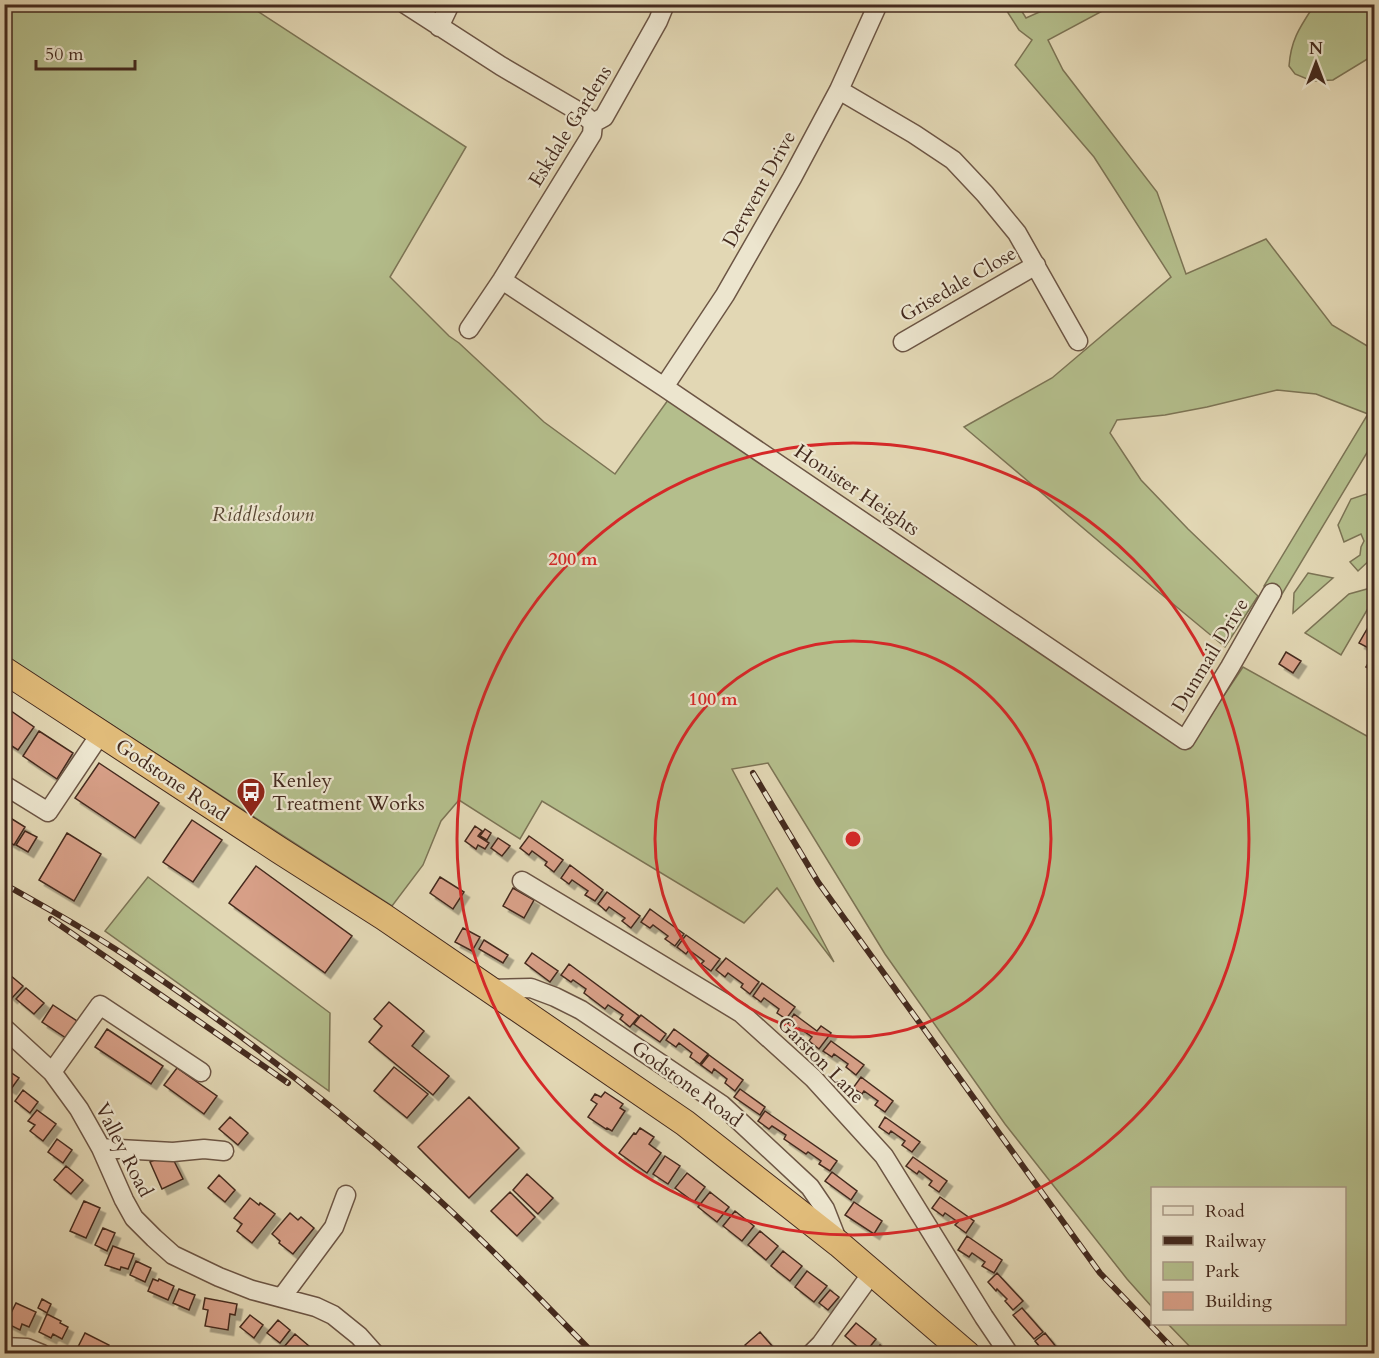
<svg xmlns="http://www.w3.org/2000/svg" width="1379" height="1358" font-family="Cardo,serif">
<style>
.green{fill:#b4be8c;stroke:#7c7455;stroke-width:1.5}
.building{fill:#d79f87;stroke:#442a1e;stroke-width:1.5;filter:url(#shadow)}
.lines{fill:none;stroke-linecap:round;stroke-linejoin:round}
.minor-casing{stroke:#6c5544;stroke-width:21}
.highway-casing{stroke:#442a1e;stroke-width:28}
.minor{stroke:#ece5ce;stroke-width:18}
.highway{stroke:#e1bc7a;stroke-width:26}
.rail-casing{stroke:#442a1e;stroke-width:6}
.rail{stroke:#ece5ce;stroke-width:4;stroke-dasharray:11;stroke-linecap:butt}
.ring{fill:none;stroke:#d62828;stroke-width:3}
.labels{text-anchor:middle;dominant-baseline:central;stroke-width:4.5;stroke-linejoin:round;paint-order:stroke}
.street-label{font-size:20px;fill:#442a1e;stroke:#ece5ce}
.park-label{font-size:20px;font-style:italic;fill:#5a4834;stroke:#ece5ce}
.poi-label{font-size:20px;fill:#442a1e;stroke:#ece5ce;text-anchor:start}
.centre{fill:#d62828;stroke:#ece5ce;stroke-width:3}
.ring-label{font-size:18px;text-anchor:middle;font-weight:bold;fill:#d62828;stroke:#ece5ce;stroke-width:4.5;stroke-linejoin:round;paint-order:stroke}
</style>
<defs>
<filter id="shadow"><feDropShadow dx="5.5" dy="5.5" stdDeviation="0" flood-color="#0004"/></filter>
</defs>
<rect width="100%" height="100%" fill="#e2d7b4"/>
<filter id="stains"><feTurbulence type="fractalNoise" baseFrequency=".00333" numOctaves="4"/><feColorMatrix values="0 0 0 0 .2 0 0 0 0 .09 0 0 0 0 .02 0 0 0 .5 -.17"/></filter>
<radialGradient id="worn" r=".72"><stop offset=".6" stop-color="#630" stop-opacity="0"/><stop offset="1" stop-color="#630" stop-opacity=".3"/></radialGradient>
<path class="green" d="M1315,4L1374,5V55L1333,80L1312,81L1295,74L1289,66C1291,39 1300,27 1315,4Z
M4,5H248L466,147L390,277L449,336L459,343L544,422L615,474L668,400L1192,743L1243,667L1374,740V1353H1196L1168,1324H1344V1188H1152V1307L1127,1279L1005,1124L885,954L768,763L732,769L834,962L777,888L744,923L542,801L520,839L459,800L441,821L423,865L392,906L5,656Z
M1003,5H1018L1026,18L1055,5H1106L1108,8L1048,40L1063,70L1157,192L1186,274L1266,239L1332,325L1374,350V441L1279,599L1264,586L1368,414L1316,394L1277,390L1207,407L1165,415L1117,420L1110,433L1141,480L1188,529L1258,596L1225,647L1155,589L964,427L1052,378L1171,277L1094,157L1015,65L1032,40L1019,30Z
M1366,494L1374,502V556L1358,571L1350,562L1360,555L1361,547L1364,541L1361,534L1344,542L1338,525L1351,499Z
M1308,573L1333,578L1293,613L1294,593Z
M1374,587V598L1341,655L1305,633L1349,594Z
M148,877L330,1013L329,1091L105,931Z"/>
<path class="building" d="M1374,617V651L1359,643Z
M1286,652L1301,661L1293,673L1279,664Z
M1374,653V672L1366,667Z
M4,706L34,727L18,750L4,741Z
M39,731L73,753L57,779L23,756Z
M99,763L159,803L135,838L75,798Z
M4,814L25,827L14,845L4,839Z
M192,820L222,840L193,882L163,862Z
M475,826L482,831L478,836L489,843L485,849L478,845L476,849L465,841Z
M485,829L491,833L487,840L480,836Z
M25,831L37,837L28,852L16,845Z
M67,833L101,854L74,901L39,880Z
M529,836L563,860L554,872L545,865L547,862L532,851L529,855L520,848Z
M498,838L510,846L502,856L491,848Z
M570,865L603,890L595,901L585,895L588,891L572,880L569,884L561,878Z
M256,866L352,936L325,973L229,903Z
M440,877L464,892L453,909L430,893Z
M513,888L534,900L524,918L503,906Z
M607,892L640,916L631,928L622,921L625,918L609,907L606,911L598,904Z
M650,909L684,934L675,946L665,939L668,936L653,925L650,928L641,922Z
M463,928L480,937L472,951L455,942Z
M686,935L720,959L711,971L701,964L704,961L689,950L686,954L677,947Z
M484,940L508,955L503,963L479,949Z
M532,953L558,971L550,982L525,963Z
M726,958L759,982L750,994L741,987L743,984L728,973L725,977L716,970Z
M569,964L639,1016L630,1027L620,1019L623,1015L608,1005L605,1009L584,993L586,989L573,980L571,982L561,975Z
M4,970L23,986L12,998L4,991Z
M762,983L795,1007L786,1019L777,1013L779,1009L764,998L761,1002L753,996Z
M26,988L44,1003L34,1014L16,999Z
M389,1002L424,1031L412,1046L449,1076L433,1095L369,1042L382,1026L374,1019Z
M53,1005L80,1023L69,1040L42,1022Z
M794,1014L817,1031L821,1026L831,1033L819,1049L809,1041L812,1037L799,1028L797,1032L787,1025Z
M641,1015L666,1034L660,1042L634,1024Z
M107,1029L163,1066L151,1084L95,1047Z
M674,1029L708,1054L700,1064L690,1057L692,1053L679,1043L676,1047L666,1040Z
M831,1041L864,1065L856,1075L846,1067L848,1064L834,1054L832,1057L823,1051Z
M709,1055L743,1080L735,1091L725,1083L727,1079L714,1069L712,1073L701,1065Z
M394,1067L428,1094L407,1118L374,1091Z
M4,1068L19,1078L11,1089L4,1085Z
M177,1068L217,1096L204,1114L164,1085Z
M861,1077L893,1101L885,1112L875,1105L878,1101L864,1091L862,1094L853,1088Z
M740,1089L765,1107L760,1115L734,1097Z
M23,1090L38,1102L30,1113L15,1101Z
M605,1092L623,1104L620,1108L625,1111L612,1131L607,1128L606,1129L588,1117L597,1104L591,1100L595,1094L601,1097Z
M469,1097L519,1148L469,1198L418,1147Z
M37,1110L56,1124L43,1141L30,1131L35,1125L28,1121Z
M765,1111L837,1161L830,1171L819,1164L821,1161L808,1152L806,1154L784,1139L786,1135L772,1126L769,1129L758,1121Z
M230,1117L248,1133L238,1145L219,1129Z
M885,1117L920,1142L912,1152L902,1145L905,1141L891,1131L889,1134L879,1127Z
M640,1128L654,1137L649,1144L661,1153L647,1173L619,1153L634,1133L636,1134Z
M57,1139L72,1150L63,1163L48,1152Z
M170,1153L183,1179L162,1189L150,1162Z
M665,1156L680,1166L668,1184L653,1174Z
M913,1157L947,1181L939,1192L929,1185L932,1181L919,1171L917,1174L906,1166Z
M66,1166L83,1180L71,1194L54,1180Z
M832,1172L857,1191L851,1200L825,1181Z
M687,1173L705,1187L694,1202L675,1188Z
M527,1174L553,1198L538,1214L513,1190Z
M219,1175L235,1190L225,1202L208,1188Z
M510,1192L535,1217L517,1236L491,1211Z
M710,1192L729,1207L717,1222L698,1207Z
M940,1197L974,1221L966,1233L955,1225L958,1222L945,1213L943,1216L932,1208Z
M250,1198L259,1205L260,1203L275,1214L252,1243L237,1231L242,1224L234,1218Z
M84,1201L100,1208L86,1238L70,1231Z
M854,1202L882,1221L874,1234L845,1215Z
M735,1211L754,1226L742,1241L723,1226Z
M290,1213L298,1220L301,1217L314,1228L293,1254L279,1243L280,1241L272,1234Z
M103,1228L115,1233L107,1251L95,1245Z
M760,1231L778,1246L766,1260L748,1245Z
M967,1236L1002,1260L994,1273L982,1266L985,1262L972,1253L969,1257L958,1250Z
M113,1246L134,1254L128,1269L121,1267L120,1270L105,1265Z
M783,1251L802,1266L790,1281L771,1266Z
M136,1261L151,1268L145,1282L130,1275Z
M807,1271L827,1286L814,1302L795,1287Z
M997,1273L1023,1301L1013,1310L1005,1301L1007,1299L997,1289L996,1291L988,1282Z
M153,1279L158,1281L159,1279L174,1286L168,1300L148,1291Z
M179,1289L195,1295L189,1310L173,1303Z
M830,1290L839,1297L828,1310L819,1303Z
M205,1298L237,1304L235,1315L230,1314L228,1330L205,1326L208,1310L203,1309Z
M42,1299L51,1304L47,1313L38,1308Z
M16,1303L36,1312L29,1327L22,1324L20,1330L6,1323Z
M1022,1308L1043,1332L1034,1339L1013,1315Z
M47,1314L61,1321L60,1323L68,1327L62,1339L53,1334L51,1338L39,1332Z
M250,1315L263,1325L254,1338L240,1327Z
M278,1320L290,1330L280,1343L267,1333Z
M856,1323L876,1339L865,1353L845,1336Z
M760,1332L773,1347L766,1354H753L745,1345Z
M85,1333L109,1345L105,1354H88L89,1352L78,1347Z
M1045,1333L1062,1354H1049L1045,1349L1043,1351L1035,1341Z
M295,1334L309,1346L303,1354H290L283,1348Z
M880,1345L891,1354H873Z"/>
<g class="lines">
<g class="minor-casing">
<path id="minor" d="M405,4L501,66L583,114L593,123
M439,27L450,4
M839,90L914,134L953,160L985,194L1017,233L1078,341
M502,280L664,387L1185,740L1230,667L1272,593
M469,329L502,280L592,134L593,123L604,117L658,21L665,4
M903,342L1036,265
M664,387L725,295L792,178L839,90L878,4
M4,785L48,812L101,733
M522,881L637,950L741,1013L813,1078L884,1156L984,1317L1009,1354
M490,989L531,988L555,997L581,1010L722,1105L810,1187L825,1209L838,1242
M4,1028L52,1072L79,1109L101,1148L124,1200L134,1218L154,1238L173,1255L219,1277L252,1290L316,1307L333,1315L359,1336L375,1354
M52,1072L100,1005L201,1072
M101,1148L173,1152L204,1149L224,1151
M282,1297L334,1227L346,1195
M4,1347L27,1348L42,1354
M811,1354L821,1344L869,1277L876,1275"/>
</g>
<g class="highway-casing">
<path id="highway" d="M4,670L279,850L384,917L685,1123L839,1244L967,1354"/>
</g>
<use href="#minor" class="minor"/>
<use href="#highway" class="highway"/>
<g class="rail-casing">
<path id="rail" d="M753,773L818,882L1100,1273L1178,1354
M4,884C52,911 99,937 144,968C239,1032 330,1103 416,1179C478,1234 536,1295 594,1354
M51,919L288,1083"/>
</g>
<use href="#rail" class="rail"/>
</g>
<g class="ring">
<circle cx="853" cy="839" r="198"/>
<circle cx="853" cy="839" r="396"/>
</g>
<defs>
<g id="bus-pin" transform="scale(1.5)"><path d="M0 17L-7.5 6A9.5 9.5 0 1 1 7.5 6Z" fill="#8f2418" stroke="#ece5ce"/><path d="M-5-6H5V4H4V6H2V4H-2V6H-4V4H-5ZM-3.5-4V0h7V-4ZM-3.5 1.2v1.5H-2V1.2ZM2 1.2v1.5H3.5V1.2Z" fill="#fff"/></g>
</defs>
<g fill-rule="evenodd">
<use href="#bus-pin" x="251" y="792"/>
</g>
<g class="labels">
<g class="street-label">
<text transform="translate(570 126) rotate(-58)">Eskdale Gardens</text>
<text transform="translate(759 189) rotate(-61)">Derwent Drive</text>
<text transform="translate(958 284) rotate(-30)">Grisedale Close</text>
<text transform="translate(857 490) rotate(34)">Honister Heights</text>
<text transform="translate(1210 655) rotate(-59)">Dunmail Drive</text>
<text transform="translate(172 780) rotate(34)">Godstone Road</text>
<text transform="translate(821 1060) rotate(45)">Garston Lane</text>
<text transform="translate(687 1084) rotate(36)">Godstone Road</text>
<text transform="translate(124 1150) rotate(63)">Valley Road</text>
</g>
<g class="park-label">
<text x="263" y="514">Riddlesdown</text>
</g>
<g class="poi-label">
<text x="272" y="780">Kenley<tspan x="272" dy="23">Treatment Works</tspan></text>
</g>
</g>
<circle cx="853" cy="839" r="9" class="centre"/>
<g class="ring-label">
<text x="573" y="565">200 m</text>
<text x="713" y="705">100 m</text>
</g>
<rect width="1379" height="1358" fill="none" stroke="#e2d7b4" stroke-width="24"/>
<rect x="6" y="6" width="1367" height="1346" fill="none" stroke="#442a1e" stroke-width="3"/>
<rect x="12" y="12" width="1355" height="1334" fill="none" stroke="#442a1e" stroke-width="1.5"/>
<rect x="1151" y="1187" width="195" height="138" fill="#ece5ce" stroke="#a99a88" stroke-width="1.5"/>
<rect x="1163" y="1206" width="30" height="9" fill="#ece5ce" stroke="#a99a88" stroke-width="1.5"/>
<text x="1205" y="1217" font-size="18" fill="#442a1e">Road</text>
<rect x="1163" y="1236" width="30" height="9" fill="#442a1e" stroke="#a99a88" stroke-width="1.5"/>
<text x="1205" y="1247" font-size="18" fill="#442a1e">Railway</text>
<rect x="1163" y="1262" width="30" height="18" fill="#b4be8c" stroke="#a99a88" stroke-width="1.5"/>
<text x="1205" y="1277" font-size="18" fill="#442a1e">Park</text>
<rect x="1163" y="1292" width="30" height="18" fill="#d79f87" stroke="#a99a88" stroke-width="1.5"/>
<text x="1205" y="1307" font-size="18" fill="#442a1e">Building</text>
<g transform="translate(1316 63)" stroke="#ece5ce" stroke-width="4.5" paint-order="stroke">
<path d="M0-4.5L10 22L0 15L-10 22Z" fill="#442a1e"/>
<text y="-9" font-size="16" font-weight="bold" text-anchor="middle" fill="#442a1e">N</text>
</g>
<path d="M36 60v9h99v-9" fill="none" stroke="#442a1e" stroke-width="3"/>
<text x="45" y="60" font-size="18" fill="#442a1e" stroke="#ece5ce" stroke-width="4.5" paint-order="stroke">50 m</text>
<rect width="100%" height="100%" filter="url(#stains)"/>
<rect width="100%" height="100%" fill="url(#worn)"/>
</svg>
